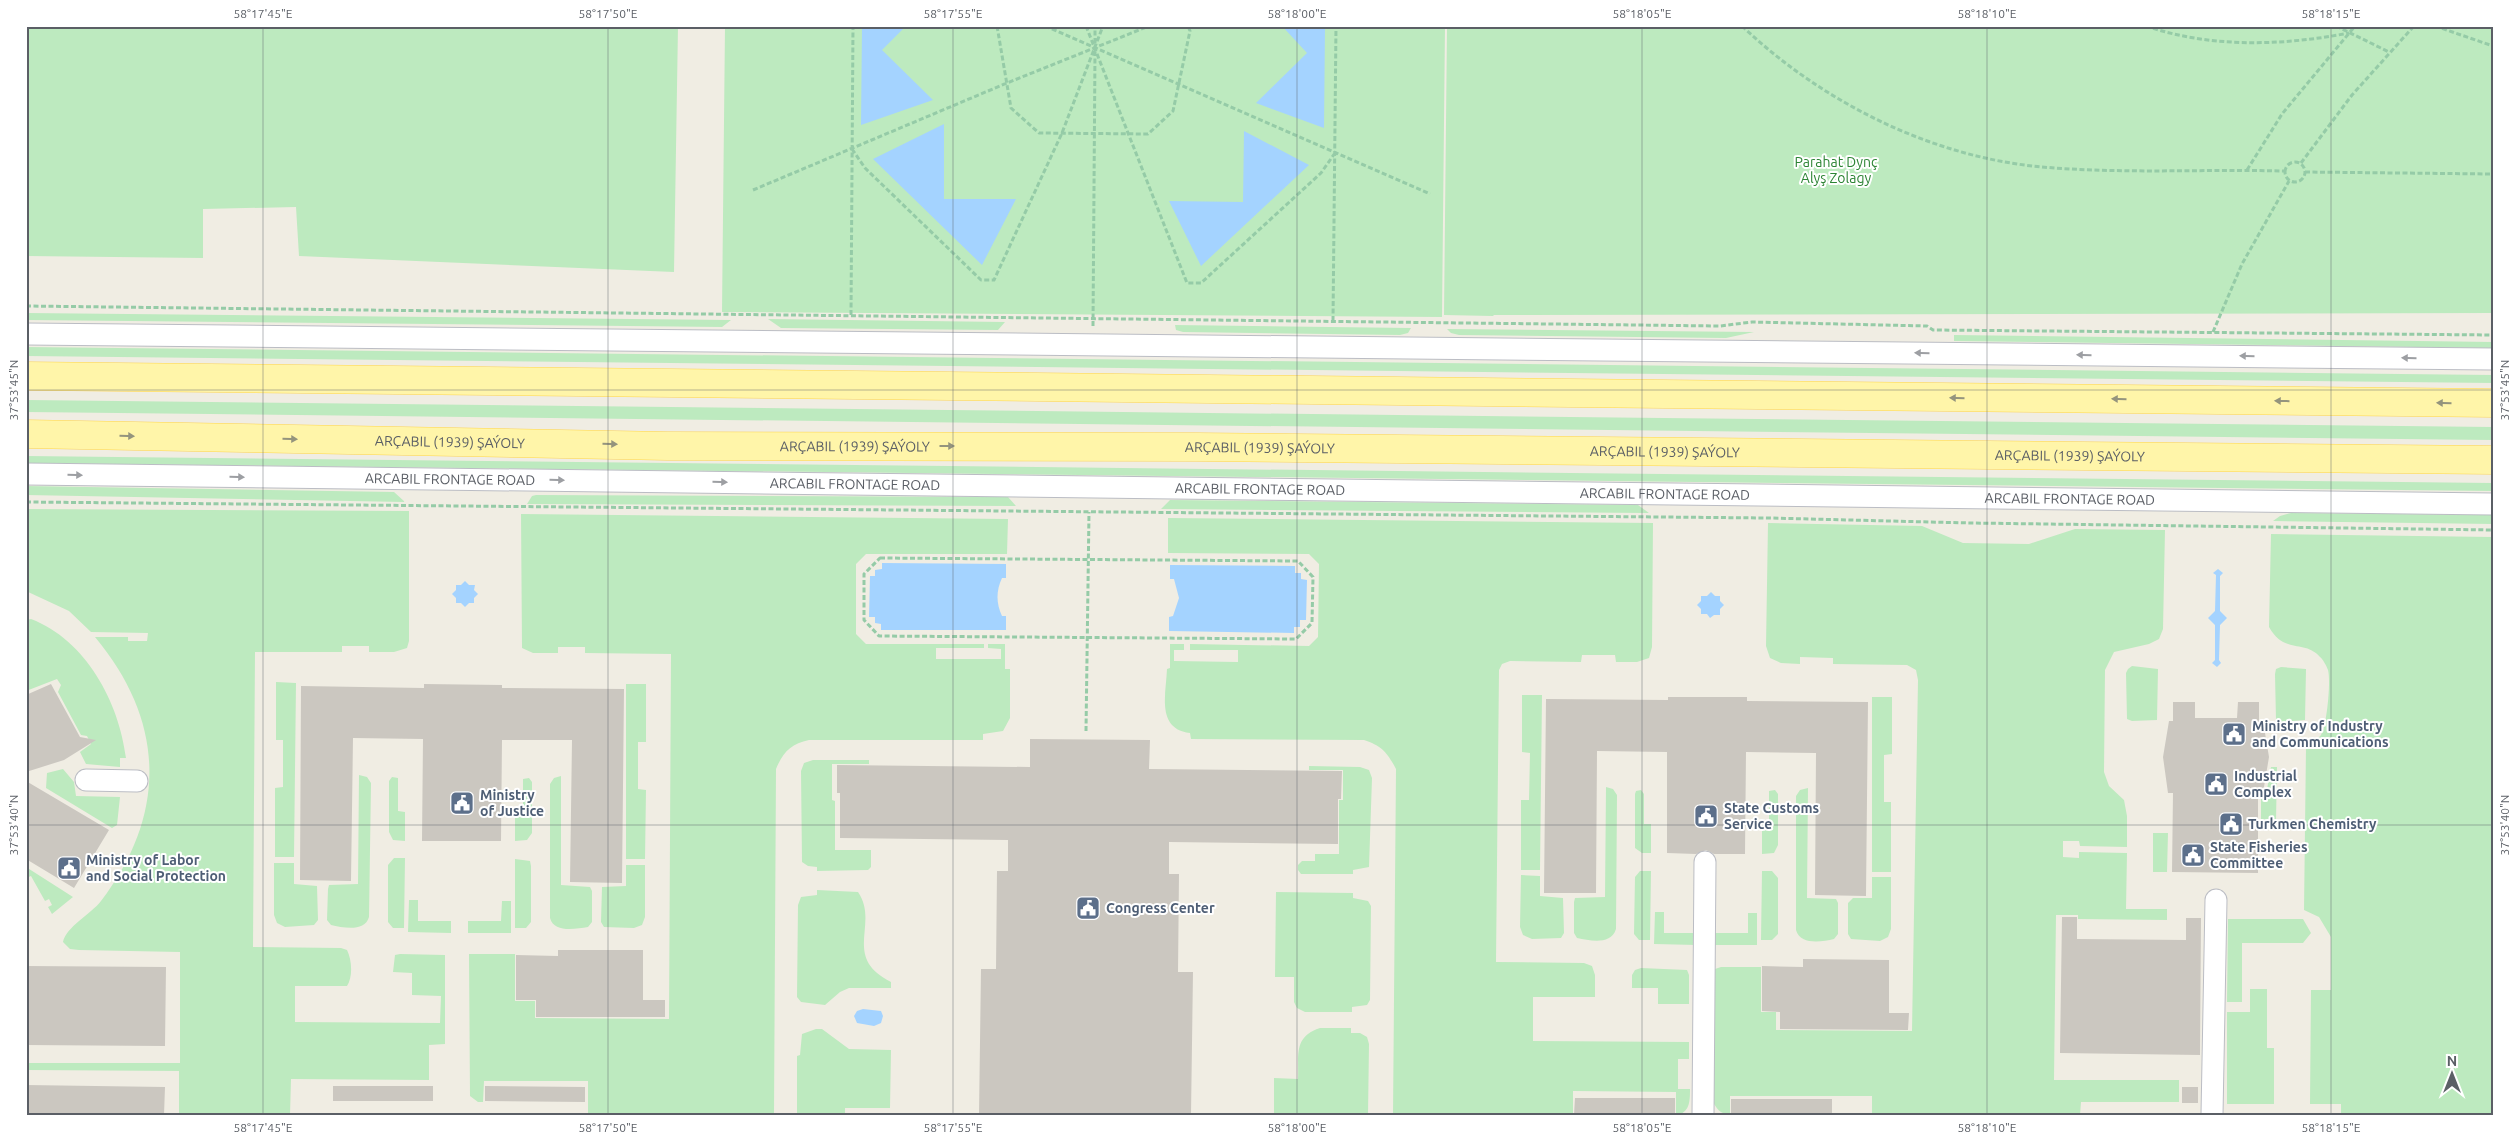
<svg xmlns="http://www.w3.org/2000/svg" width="2519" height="1141" font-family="Ubuntu,sans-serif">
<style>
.green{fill:#bdeabf}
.water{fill:#a4d3ff}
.building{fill:#cbc7c0}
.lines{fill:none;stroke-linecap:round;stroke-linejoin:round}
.minor-casing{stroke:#bbbdc4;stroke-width:23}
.major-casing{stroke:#ffd54d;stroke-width:29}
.path{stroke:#95cba7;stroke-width:3;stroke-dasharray:5 2.5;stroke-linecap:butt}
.minor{stroke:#fff;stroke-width:21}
.major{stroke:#fff5a9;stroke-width:28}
.oneway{fill:#9d9fa3}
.oneway2{fill:#94947d}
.ticks{fill:none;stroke:#5b5f66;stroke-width:1;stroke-opacity:0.45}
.labels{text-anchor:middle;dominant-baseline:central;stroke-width:4;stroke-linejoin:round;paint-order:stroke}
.park-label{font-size:14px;fill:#2c8434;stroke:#fff}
.street-label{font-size:14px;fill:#5b5f66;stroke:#fff}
.service-label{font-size:14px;font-weight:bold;fill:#4e5e75;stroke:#fff;text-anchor:start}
.neatline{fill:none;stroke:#5b5f66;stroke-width:2}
.ticks-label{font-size:12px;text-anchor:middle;fill:#5b5f66}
</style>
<rect width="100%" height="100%" fill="#f0ede3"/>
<path class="green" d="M26,26H678L674,272L299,256L296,207L203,209V258L26,256Z
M725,26H1445L1442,317L722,312Z
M1447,26H2493V313L1494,315L1493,316L1444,315Z
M26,313L731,320L722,327L26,320Z
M768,319L1005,322L998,330L781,328Z
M1175,325L1411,328L1408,333L1400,335L1183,332L1176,330Z
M1447,329L1754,332L1726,338L1459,335L1451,333Z
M1954,335L2493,342V348L1954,341Z
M26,347L2493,375V383L26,356Z
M26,400L2493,427V440L26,412Z
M26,456L2493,483V491L26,463Z
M26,486L394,492L405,502L26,495Z
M536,495L1008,497L1016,506L527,504L532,496Z
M1170,500L1638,505L1649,513L1161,509Z
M26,509L409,511V641L407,648L394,652H369V646H342V652H255L253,947L341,948L347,950C352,960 353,977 347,986H295V1022L440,1023L441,996L412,995V973L393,972L395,955L400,954L445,955V1044L429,1045V1080L291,1079L290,1115H179V1071L26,1070V1063H180V952L79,950L70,949L63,942C66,927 91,914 101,901C168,813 165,721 95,637H128V641H147L148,633L91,632L69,611L26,591Z
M2291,513L2493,515V524L2273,521L2280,516Z
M521,514L1008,519L1007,554H866L856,564V634L866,644H984V648H936V659H1001V649L988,648V644H1005V669H1010V718L1003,731L983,734V740H809C791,744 783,752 776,769L774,1115H588V1081H484L483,1102H478L470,1096L469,954H515V1001H535V1018L669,1019L671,654L585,653V647H558V653H533L522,648Z
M1168,518L1653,523L1652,647L1649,658L1637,662H1616L1615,655H1582L1581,662L1510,661L1502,664L1499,670L1496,962L1584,963L1592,966L1595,975V997H1533V1041L1689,1042V1059H1678V1089H1690C1690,1101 1690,1113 1676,1115V1092L1573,1091V1115H1393L1396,769C1387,752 1382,746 1364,740L1191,739L1190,733C1156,729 1166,694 1167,669L1170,668V644H1184V650H1174V661L1238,662V650H1190V644L1309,646L1318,637L1319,564L1309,554L1168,553Z
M1768,523L1922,526L1963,543L2029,544L2075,529L2165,530L2163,629L2159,639L2149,644L2114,652L2105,670L2104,772L2109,786L2124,800L2127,816V847L2080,846L2079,841H2063V857L2079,858V852L2127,853L2126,909H2167V920L2078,919V915H2056L2054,1080H2179V1102H2081L2080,1115H1872V1096H1730V1115C1720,1114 1716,1108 1712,1100V978L1715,969L1721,967H1761V1012H1776V1030L1912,1031L1918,680L1916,670L1907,665L1833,664V658L1800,657V664L1781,663L1770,658L1766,646Z
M2271,534L2493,537V1115H2341V1104H2310L2311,990H2331V937L2319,917L2304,910L2306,747C2310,743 2318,739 2321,735C2327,725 2331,681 2328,670C2327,667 2323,659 2320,657C2304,639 2285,655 2269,627Z
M31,619C86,640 119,702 126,758H120V767L86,764L80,752L91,744L87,736L81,735L58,692L61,685L57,679L26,691V620Z
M2132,666L2158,669L2157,720L2132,721L2127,719L2126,673L2128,669Z
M2281,667L2306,669L2305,720L2280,722L2276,720L2275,674L2276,669Z
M276,682L296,683L294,857H275V788L283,787V740H276Z
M626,684H646V742H638V789L646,790L645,859H626Z
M1522,695H1542L1540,870H1521V800H1529L1530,753L1522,752Z
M1872,697H1892V754L1884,755V802H1891V872H1872Z
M813,760H869V764H832V800L835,801V850H871V867L868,870L817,871V867L808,866L802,862L801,771L804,763Z
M1309,766L1360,767L1369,770L1372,778L1369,867L1353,870V874H1301L1298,870V865L1302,861H1315V854H1339V800H1343V770H1309Z
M2271,767H2277L2276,821H2261V796L2266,795Z
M63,769L74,782L76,796L120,797L117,825L112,828L46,788L47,773Z
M359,775L367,777L371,783L369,917C365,932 344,928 331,925L327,920L328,889L329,885L358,884Z
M561,776V885L590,887L592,891V922L588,927C575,929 554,933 550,918V784L554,778Z
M392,777L398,778V811L405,812V841L393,840L389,832V781Z
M529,778L532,782V833L527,840L515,841V812H523V779Z
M1606,787L1613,789L1617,795L1616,929C1611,945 1591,941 1577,938L1574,933V902L1575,898L1605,897Z
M1808,788L1807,898L1836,899L1838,903V934L1834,939C1821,942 1800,945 1796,930V796L1800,790Z
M1641,790L1644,794V824H1651V853H1642L1635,848V794L1636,791Z
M1775,790L1778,794V845L1774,853L1762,854V824H1769V791Z
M2153,833H2168L2167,872H2153Z
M394,858H405L404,928H393L388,922V865Z
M515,859L530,861L531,866V922L526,928H515Z
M274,863H294V884L317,886L318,920L314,925L285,927L277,923L274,915Z
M626,865H645V917L642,925L634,928L604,927L601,922L602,887L626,886Z
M26,867L73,897L52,914L48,907L52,905L49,899L45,901L31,876L26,878Z
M1640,871H1651L1650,940H1639L1634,934L1635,877Z
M1762,871H1772L1778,878V934L1772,940H1761Z
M1521,875L1540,876V896L1563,898L1564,933L1561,938L1532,939L1523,935L1520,927Z
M1872,877H1891V929L1888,937L1880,941L1851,939L1848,934V903L1853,898H1872Z
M817,890L858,892C880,924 841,957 891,982V988H849L840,992L825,1005L801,1002L797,997L798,905L801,897L817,895Z
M1276,892L1353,893V898L1368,901L1371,906L1370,1000L1367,1005L1352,1007V1012H1305L1297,1008L1294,1002V977H1275Z
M409,900H418V921H451V933L408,932Z
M502,901H511V933H468V921H501Z
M1655,912H1664V933H1697V945L1654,944Z
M1748,913H1757V945H1714V933H1748Z
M2228,919H2303L2311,933L2303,943H2242V1002H2227Z
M1641,968L1687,970L1689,975V1004H1658V988H1632V975L1635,970Z
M2250,989H2267V1048H2274V1104H2227V1012H2250Z
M1320,1028H1351V1033H1360L1367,1037L1369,1044L1368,1115L1274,1114V1078L1298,1079C1299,1055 1293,1037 1320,1028Z
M816,1029H822L849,1049L891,1050L890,1108H845V1115H797V1056L800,1055L802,1034Z"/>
<path class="water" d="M862,26H906L882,50L933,100L861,125Z
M1282,26H1325L1324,128L1256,103L1307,53Z
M944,124V199H1016L982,265L873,159Z
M1244,131L1309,165L1201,266L1169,201L1243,202Z
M882,563L1006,564V578H1002C996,591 996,603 1002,616H1006V630H881V624L875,623V617H869L870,576H875V570L882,569Z
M1170,565L1295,566V573H1301V579L1307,580L1306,620H1300V627H1294V633L1169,631V617L1173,616L1179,598L1174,579H1170Z
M2218,569L2223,573L2220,576V611L2227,618L2220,625L2219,660L2221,663L2217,667L2212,663L2215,660V625L2208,618L2215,611L2216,575L2213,573Z
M465,581L469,585H475L474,590L478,594L474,598V603H469L465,607L461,603H456V598L452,594L456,590V585H461Z
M1711,592L1715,596H1720V601L1724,605L1720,609V615H1714L1710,618L1707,614H1701V609L1697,605L1701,601V596H1707Z
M863,1009L881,1011L883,1016L881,1023L874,1026L857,1023L854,1016L857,1011Z"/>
<path class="building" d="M51,684L80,737L96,740L64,760L26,772V695Z
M424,684L502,685V688L624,689L622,883L570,882L572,740H502L501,841H422L423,739L353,738L351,881L300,880L301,686L424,688Z
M1668,697H1747V701L1868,702L1866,896L1815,895L1816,753L1746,752L1745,854H1714L1706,850L1696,854L1667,853V752L1597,751L1596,893H1544L1546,699L1668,700Z
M2173,702H2195V718H2237L2238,702H2259V721H2263L2269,757L2263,793H2258V873L2172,872L2173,793H2168L2163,757L2169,721H2173Z
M1030,739L1150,740L1149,769L1342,771L1341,799H1338V844L1169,842V874H1179L1178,972H1193L1191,1115H979L981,969H996L997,871H1008V840L840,838V793H837V765L1030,767Z
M26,781L109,830L74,888L26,859Z
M2062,917H2077V939L2186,940V918H2201L2200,1055L2060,1053Z
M558,950H643V1000H665V1017H536V1000H516V955L558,956Z
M1803,959L1889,960V1013H1909L1908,1030L1780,1029V1012L1762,1011V966L1803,967Z
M26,966L166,967L165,1046L26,1045Z
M26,1085L165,1087L164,1115H26Z
M333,1086H433V1101H333Z
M485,1086L585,1087V1102L485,1101Z
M2182,1087H2198V1103H2182Z
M1575,1098H1675V1115H1574Z
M1731,1099H1832V1115H1731Z"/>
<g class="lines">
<g class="minor-casing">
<g id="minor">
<path d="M26,334L2493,359"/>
<path id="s1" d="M26,474L2493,504"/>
<path d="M86,780L137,781"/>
<path d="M1703,1115L1705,862"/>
<path d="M2212,1115L2216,900"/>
</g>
</g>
<g class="major-casing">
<g id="major">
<path d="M26,376L2493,403"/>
<path id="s2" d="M26,434L667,446L1197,447L2493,460"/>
</g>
</g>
<path class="path" d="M997,26L1011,108L1039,133L1148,134L1173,111L1190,31L1188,26
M1045,26L1430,194
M1086,26L1187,283H1201L1321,173L1335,153
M1742,26C1822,102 1931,157 2042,167C2122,174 2204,169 2284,171
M2146,26C2210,48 2282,46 2349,33
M2336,26L2389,52
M2435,26L2493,46
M1095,43V26
M852,149L865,168L981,280H994L1062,133L1103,26
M2285 172a10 10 0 1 1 20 0a10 10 0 1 1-20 0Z
M2301,163L2352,95L2414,26
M2247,170L2282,114L2355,26
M2305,172L2493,174
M753,190L1007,83L1149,26
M26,306L1720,326L1752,322L1927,326L1933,330L2493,335
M851,315L853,26
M1333,321L1336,26
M1093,326L1095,52
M2213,332L2242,264L2289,181
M26,502L1769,518L1971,523L2493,530
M880,558L1298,561L1313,577L1312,623L1296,639L879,636L864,620V574Z
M1086,731L1089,512"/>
<use href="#minor" class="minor"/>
<use href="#major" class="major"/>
</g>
<defs><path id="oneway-solid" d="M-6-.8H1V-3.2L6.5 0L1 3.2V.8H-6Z" transform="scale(1.25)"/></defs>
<g class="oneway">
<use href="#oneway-solid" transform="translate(1922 353) rotate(-179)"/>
<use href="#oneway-solid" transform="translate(2084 355) rotate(-179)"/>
<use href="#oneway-solid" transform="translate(2247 356) rotate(-179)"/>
<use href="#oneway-solid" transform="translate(2409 358) rotate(-179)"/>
<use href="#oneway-solid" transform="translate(75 475) rotate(1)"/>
<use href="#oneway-solid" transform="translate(237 477) rotate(1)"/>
<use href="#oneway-solid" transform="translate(557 480) rotate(1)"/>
<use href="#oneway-solid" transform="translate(720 482) rotate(1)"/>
</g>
<g class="oneway2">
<use href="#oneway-solid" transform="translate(1957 398) rotate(-179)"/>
<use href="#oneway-solid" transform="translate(2119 399) rotate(-179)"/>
<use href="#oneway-solid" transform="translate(2282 401) rotate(-179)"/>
<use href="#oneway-solid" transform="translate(2444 403) rotate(-179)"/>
<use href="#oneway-solid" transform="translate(127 436) rotate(1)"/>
<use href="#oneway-solid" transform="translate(290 439) rotate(1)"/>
<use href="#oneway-solid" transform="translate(610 444) rotate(1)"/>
<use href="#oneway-solid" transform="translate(947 446)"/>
</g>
<path class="ticks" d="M263,26V1115M608,26V1115M953,26V1115M1297,26V1115M1642,26V1115M1987,26V1115M2331,26V1115M26,390H2493M26,825H2493"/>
<defs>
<g id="civic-square" transform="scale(1.25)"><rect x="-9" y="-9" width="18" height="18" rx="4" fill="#5c6f8a" stroke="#fff"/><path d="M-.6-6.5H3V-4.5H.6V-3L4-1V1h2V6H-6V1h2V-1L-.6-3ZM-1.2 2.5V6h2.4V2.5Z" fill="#fff"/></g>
</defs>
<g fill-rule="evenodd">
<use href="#civic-square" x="2234" y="734"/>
<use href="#civic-square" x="2216" y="784"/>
<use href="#civic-square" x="462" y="803"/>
<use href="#civic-square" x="1706" y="816"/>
<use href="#civic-square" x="2231" y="824"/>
<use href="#civic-square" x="2193" y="855"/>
<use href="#civic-square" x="69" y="868"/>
<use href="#civic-square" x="1088" y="908"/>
</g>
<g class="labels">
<g class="park-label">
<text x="1836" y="162">Parahat Dynç<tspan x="1836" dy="16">Alyş Zolagy</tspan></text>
</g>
<g class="street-label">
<text stroke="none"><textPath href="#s2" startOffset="424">ARÇABIL (1939) ŞAÝOLY</textPath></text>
<text stroke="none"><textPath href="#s2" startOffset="829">ARÇABIL (1939) ŞAÝOLY</textPath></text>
<text stroke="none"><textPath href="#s2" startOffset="1234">ARÇABIL (1939) ŞAÝOLY</textPath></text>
<text stroke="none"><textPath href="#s2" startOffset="1639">ARÇABIL (1939) ŞAÝOLY</textPath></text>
<text stroke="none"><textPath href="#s2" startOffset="2044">ARÇABIL (1939) ŞAÝOLY</textPath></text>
<text stroke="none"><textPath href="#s1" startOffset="424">ARCABIL FRONTAGE ROAD</textPath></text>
<text stroke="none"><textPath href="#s1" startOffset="829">ARCABIL FRONTAGE ROAD</textPath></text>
<text stroke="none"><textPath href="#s1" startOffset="1234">ARCABIL FRONTAGE ROAD</textPath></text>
<text stroke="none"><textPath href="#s1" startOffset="1639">ARCABIL FRONTAGE ROAD</textPath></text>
<text stroke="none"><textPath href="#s1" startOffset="2044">ARCABIL FRONTAGE ROAD</textPath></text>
</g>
<g class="service-label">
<text x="2252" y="726">Ministry of Industry<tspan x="2252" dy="16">and Communications</tspan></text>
<text x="2234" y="776">Industrial<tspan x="2234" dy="16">Complex</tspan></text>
<text x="480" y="795">Ministry<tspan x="480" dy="16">of Justice</tspan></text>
<text x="1724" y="808">State Customs<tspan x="1724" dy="16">Service</tspan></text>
<text x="2248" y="824">Turkmen Chemistry</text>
<text x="2210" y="847">State Fisheries<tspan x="2210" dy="16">Committee</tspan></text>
<text x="86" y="860">Ministry of Labor<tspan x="86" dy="16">and Social Protection</tspan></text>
<text x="1106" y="908">Congress Center</text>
</g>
</g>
<rect width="2519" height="1141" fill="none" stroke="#ffffff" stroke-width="55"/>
<g transform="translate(2452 1074)" stroke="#ffffff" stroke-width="4" paint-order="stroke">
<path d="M0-4L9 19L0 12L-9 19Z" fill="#5b5f66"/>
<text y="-8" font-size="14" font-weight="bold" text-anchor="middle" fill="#5b5f66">N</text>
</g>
<rect x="28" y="28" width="2464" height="1086" class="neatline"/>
<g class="ticks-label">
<text x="263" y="18">58°17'45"E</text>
<text x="608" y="18">58°17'50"E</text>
<text x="953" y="18">58°17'55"E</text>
<text x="1297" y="18">58°18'00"E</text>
<text x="1642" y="18">58°18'05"E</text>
<text x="1987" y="18">58°18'10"E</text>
<text x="2331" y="18">58°18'15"E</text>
<text transform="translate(14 390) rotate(-90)" y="4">37°53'45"N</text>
<text transform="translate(2505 390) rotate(-90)" y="4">37°53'45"N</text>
<text transform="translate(14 825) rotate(-90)" y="4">37°53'40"N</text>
<text transform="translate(2505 825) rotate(-90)" y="4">37°53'40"N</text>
<text x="263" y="1132">58°17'45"E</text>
<text x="608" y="1132">58°17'50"E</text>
<text x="953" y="1132">58°17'55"E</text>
<text x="1297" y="1132">58°18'00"E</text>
<text x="1642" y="1132">58°18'05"E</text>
<text x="1987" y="1132">58°18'10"E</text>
<text x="2331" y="1132">58°18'15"E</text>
</g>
</svg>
